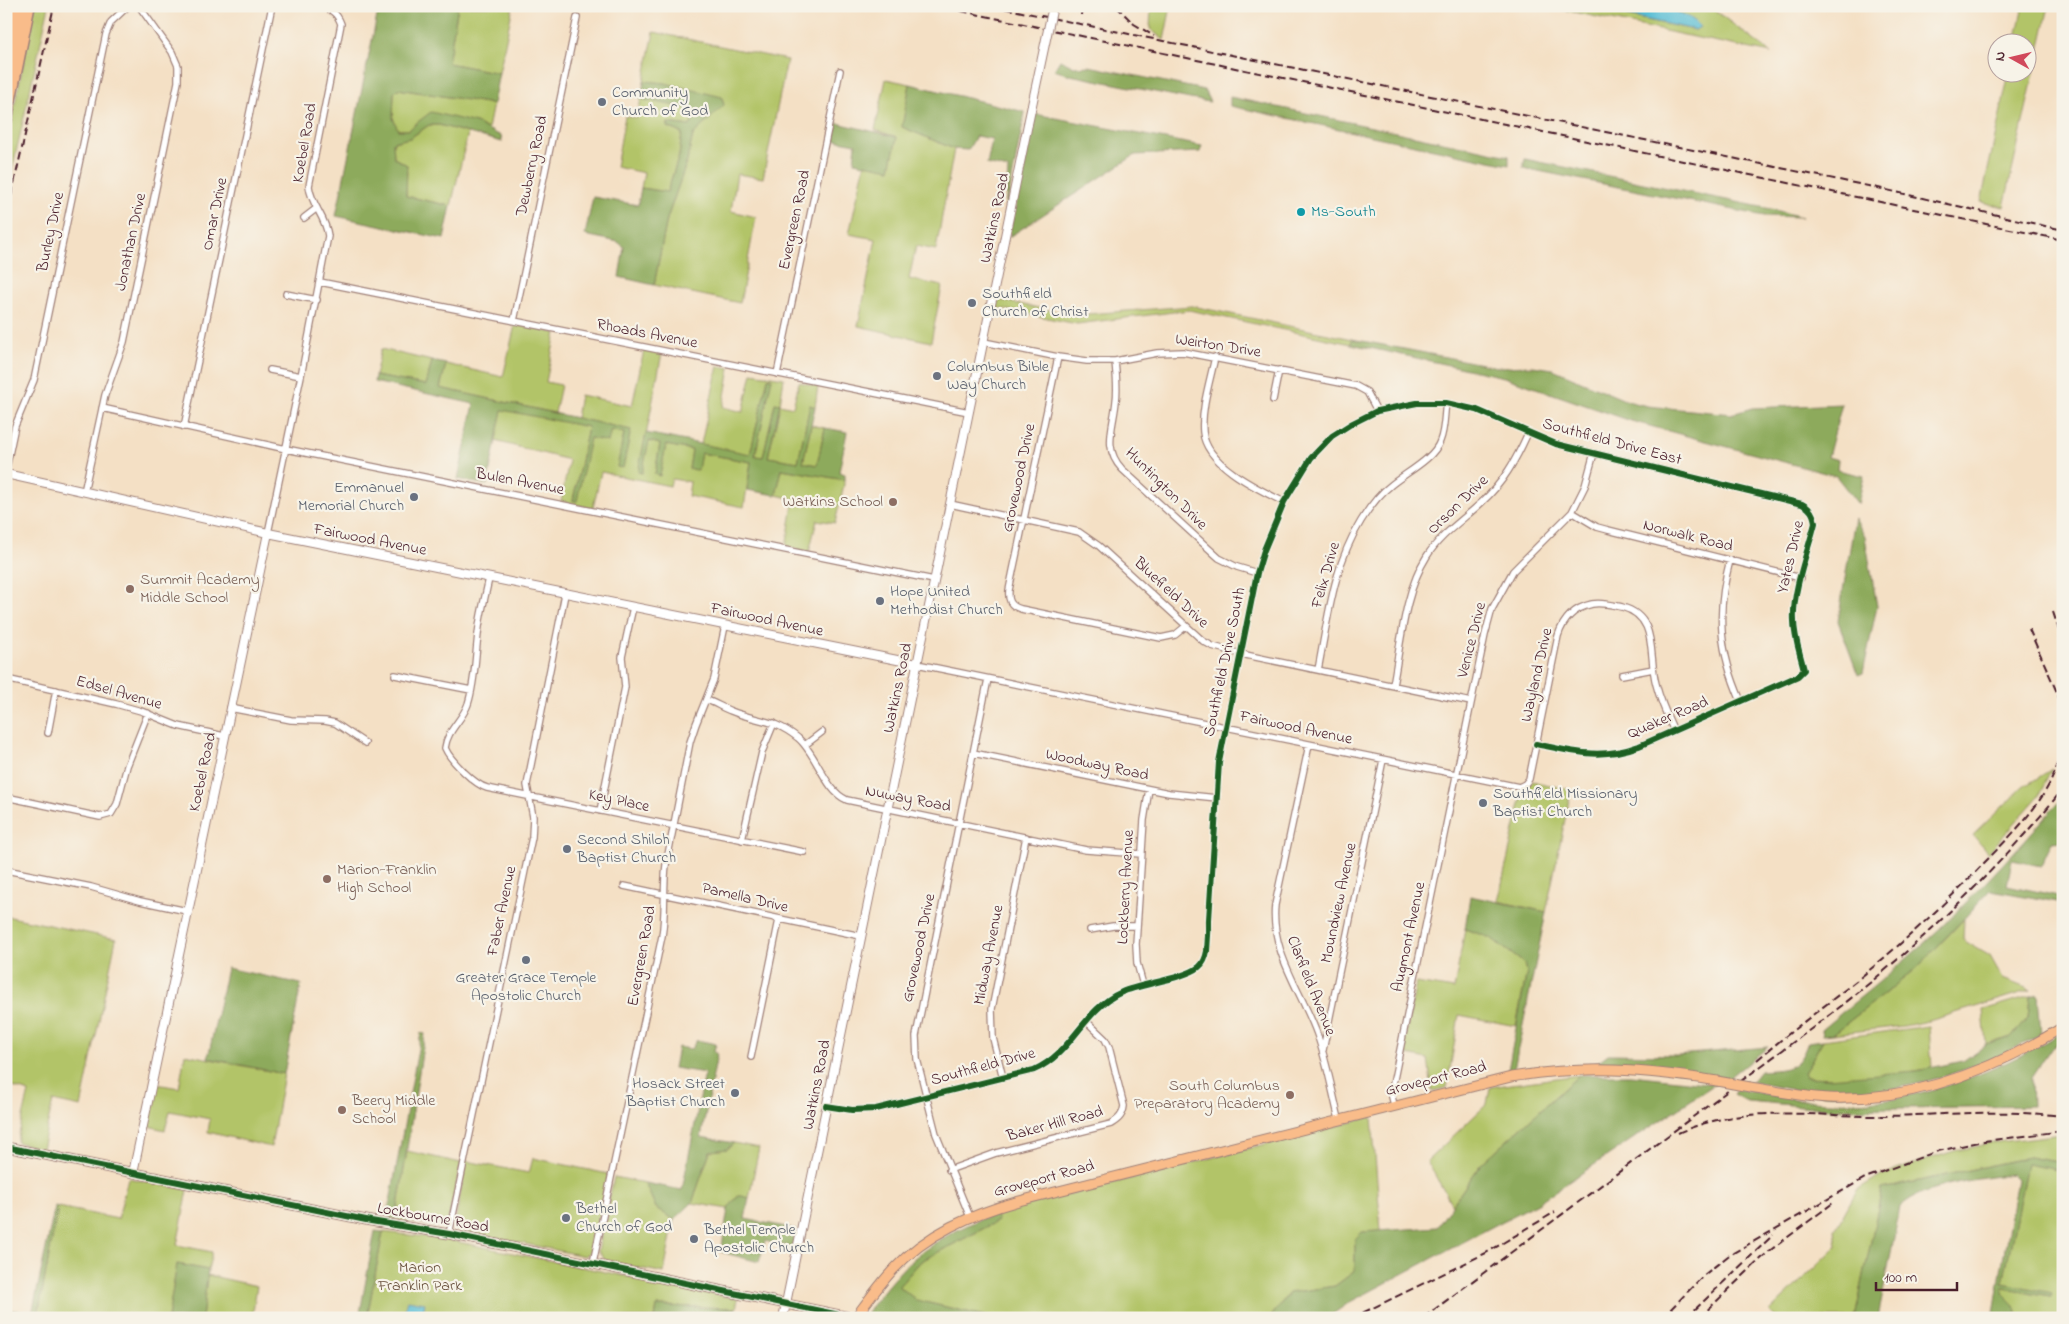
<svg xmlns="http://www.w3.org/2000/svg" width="2069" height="1324" font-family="'Indie Flower',sans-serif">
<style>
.green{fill:#b2c467;stroke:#7e7249}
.forest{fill:#8daa5c;stroke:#6c6444}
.water{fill:#58bed5;stroke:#516e80}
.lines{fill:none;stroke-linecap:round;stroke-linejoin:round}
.minor-casing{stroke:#9f8078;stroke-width:8}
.tertiary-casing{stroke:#9f8078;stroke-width:10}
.secondary-casing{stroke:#9f8078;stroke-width:11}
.primary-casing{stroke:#9f8078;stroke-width:11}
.motorway-casing{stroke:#9f8078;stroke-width:14}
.minor{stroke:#fff;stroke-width:5.5}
.tertiary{stroke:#fff;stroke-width:8}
.secondary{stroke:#fde4d0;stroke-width:9}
.primary{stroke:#f9bc8a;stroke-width:9}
.motorway{stroke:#f9bc8a;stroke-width:11}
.rail{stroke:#4a1f2b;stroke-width:2;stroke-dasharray:8 4;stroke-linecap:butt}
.tertiary-bridge-casing{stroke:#9f8078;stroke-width:10;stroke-linecap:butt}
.primary-bridge-casing{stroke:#9f8078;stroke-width:11;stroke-linecap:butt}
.tertiary-bridge{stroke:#fff;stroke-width:8}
.primary-bridge{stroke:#f9bc8a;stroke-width:9}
.cycleway-casing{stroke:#f7f3e8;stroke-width:9}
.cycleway{stroke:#1b5e20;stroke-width:6}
.worship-dot{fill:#6b7280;stroke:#f7f3e8;stroke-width:2}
.culture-dot{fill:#0f9aa8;stroke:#f7f3e8;stroke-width:2}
.education-dot{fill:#8d6e63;stroke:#f7f3e8;stroke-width:2}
.labels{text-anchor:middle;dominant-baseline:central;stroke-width:4.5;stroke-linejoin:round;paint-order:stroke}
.worship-label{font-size:16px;fill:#5b616d;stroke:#f7f3e8;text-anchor:start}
.street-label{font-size:16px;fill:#4a1f2b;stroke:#f7f3e8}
.culture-label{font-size:16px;fill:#0d838f;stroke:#f7f3e8;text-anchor:start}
.education-label{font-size:16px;fill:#785e54;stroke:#f7f3e8;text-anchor:start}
.park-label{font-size:16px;fill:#69513d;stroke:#f7f3e8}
</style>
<rect width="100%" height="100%" fill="#f7f3e8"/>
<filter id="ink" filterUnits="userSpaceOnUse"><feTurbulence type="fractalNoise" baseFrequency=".02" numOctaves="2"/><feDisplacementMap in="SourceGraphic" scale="10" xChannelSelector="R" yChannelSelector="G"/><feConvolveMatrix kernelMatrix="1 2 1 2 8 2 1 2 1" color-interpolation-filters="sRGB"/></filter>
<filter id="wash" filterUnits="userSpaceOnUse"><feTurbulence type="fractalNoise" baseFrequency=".0096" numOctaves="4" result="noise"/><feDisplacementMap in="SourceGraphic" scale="20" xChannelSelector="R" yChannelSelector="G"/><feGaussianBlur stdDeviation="1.12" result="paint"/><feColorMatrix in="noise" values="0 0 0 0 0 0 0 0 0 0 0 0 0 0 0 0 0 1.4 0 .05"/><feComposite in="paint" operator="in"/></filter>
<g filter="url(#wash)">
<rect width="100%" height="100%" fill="#f4e0c5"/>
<path class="green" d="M35,6H49L6,197V147Z
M458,6H513L499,73L448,63Z
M1151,6H1171L1164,40L1150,29Z
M1544,6H1580L1695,30L1673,10L1654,6H1709L1771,53Z
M2023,6H2049L2004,207L1981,202L2009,73L2026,72V42H2015Z
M654,32L787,60L763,178L737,174L731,211L756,217L740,303L654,285L667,219L687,161L693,135L724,104L665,83L644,81Z
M886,79L910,84L902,127L954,149L936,250L916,246L909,279L942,286L931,342L858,326L876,239L849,234L865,163L890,168L897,137L875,130Z
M398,89L493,104L488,129L476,123L419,121L409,130H397L393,118L394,93Z
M641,99L691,109L695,116L690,126L668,123V127L682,133L679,156L667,192L641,188L644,173L616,167L625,116L637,118Z
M429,125H439L468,133L451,206L406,196L407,165L394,158L393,142L410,138Z
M999,300L1074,315L1192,306L1352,339L1351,344L1189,310L1077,324L997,308Z
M515,325L556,333L546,382L561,385L555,413L440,388L446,364L503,377Z
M381,349L432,361L426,385L375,376Z
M644,350L662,353L639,472L642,473L648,441L660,444L655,474L659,476L666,445L692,450L689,469L701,453L751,462L744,507L688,496L690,482L672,479L670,486L601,472L593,508L561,502L569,460L495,441L502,409L588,427L573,500L590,438L611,430L624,433L618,467L631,430L576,418L580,395L632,406Z
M718,366L730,368L723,407L743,412L752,373L784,378L780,404L793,407L799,382L818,386L815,407L810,406L798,462L768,457L780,405L775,403L763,457L755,456L771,378H768L750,455L701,444Z
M811,425L825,428L817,465L803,463Z
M782,469L845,480L835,523L817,520L809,552L786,547L794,499L776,495Z
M2052,769L2038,797L1988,853L1973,835L2023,787Z
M1532,781L1571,790L1546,912L1498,901L1523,790Z
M6,916L116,939L81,1107L53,1101L42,1149L17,1142L29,1092L6,1085Z
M1964,919L1963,940L1990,956L2003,979L2031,990L1929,1021L1904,1026L1833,1034L1916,969Z
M1465,929L1491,938L1525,964L1527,971L1516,1026L1459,1015L1447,1088L1432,1091L1428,1059L1402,1054L1416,983L1454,989Z
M2030,996L2028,1018L2011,1037L1986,1045L1983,1010Z
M1929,1026L1932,1068C1894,1076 1844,1079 1806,1077L1804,1073L1823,1040Z
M185,1054L284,1074L271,1147L208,1132L210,1119L170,1111L165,1130L148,1126L156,1084L179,1088Z
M1579,1075L1481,1164L1452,1205L1427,1161L1487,1104L1490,1087Z
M1372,1117L1381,1231L1362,1232L1355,1239V1271L1335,1286L1289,1293L1270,1318H993L916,1300L899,1286L921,1261L998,1221L995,1213Z
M2063,1134V1163L2029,1157L1882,1189L1855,1318H1777L1770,1311L1837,1246L1835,1230L1857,1190L1881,1175L1954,1151L1998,1142Z
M734,1143L759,1148L749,1198L738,1196L728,1209L692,1203L710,1151L727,1149Z
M407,1151L461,1163L448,1220L440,1227L396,1219Z
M533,1158L608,1174L592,1251L584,1256L463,1231L455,1223L466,1161L529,1173Z
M2027,1163L2063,1171V1318H2018L2016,1307L2003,1294V1288L2051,1296L2003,1283Z
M614,1177L645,1183L656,1208L674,1220L664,1273L606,1261L598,1251Z
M128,1178L188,1190L177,1245L212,1252L208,1270L177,1264L168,1318H58L38,1314L58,1207L118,1219Z
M383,1232L444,1239L738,1299L736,1308L657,1306L655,1318H367Z
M207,1275L257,1286L252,1318H202Z"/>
<path class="forest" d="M379,6H458L448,63L499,73L493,104L398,89L394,93L393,118L398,130H409L419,121L431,112L476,123L501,136L502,142L439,125H429L410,138L393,142L394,158L407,165L406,196L451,206L444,239L336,216Z
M1060,60L1074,67L1089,66L1204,90L1210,102L1190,99L1070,75L1054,70Z
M644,81L665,83L722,97L724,105L693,135L687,161L667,219L654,285L619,277L624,247L618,242L585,235L593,197L638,205L641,188L667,192L679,156L682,133L668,127V123L690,126L695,116L691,109L641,99Z
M910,84L1025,112L1005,215L1008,169L987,164L992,139L976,136L968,150L954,149L902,127Z
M1230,97L1509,156V165L1230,106Z
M1035,114L1202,146L1200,152L1135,155L1009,237Z
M837,123L897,137L890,169L854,162L856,144L834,140Z
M1525,159L1771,209L1802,217L1764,216L1523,168Z
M1352,339L1498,367L1533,366L1553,369L1627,401L1647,406L1732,414L1752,408L1842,404L1828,457L1838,460L1837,470L1864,476L1858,504L1836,476L1631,421L1504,377L1351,344Z
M432,361L446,364L440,388L631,430L623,468L617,467L624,433L611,430L608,442L590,438L577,501H573L588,427L502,410L487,485L458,479L474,404L374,382L375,376L426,385Z
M768,378H772L755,456L763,457L775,403L780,404L768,457L798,462L810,405L815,407L803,462L817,465L825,428L847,432L839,472L845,474V480L782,469L776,495L747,490L751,462L701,453L698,470L689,469L692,450L666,445L660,476L655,474L660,444L649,441L642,473L638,472L646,433L750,454Z
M1855,518L1865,537L1877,606L1863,673L1858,675L1838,621Z
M2063,797V841L2052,842L2041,866L2012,860L2007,885L2063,897V903L1991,890L1916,969L1833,1034L1822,1035L1821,1030C1854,1002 1889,975 1921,946C1971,900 2018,849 2063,797Z
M1470,896L1546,912L1514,1069L1508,1070L1527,971L1525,964L1491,938L1465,929Z
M227,968L301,984L284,1074L208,1058Z
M2038,994L2041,1035C1977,1069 1904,1095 1830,1094C1803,1093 1777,1086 1751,1082L1760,1071C1789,1069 1798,1070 1808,1042L1823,1040L1804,1073L1806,1077L1828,1078L1916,1071L1963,1061L1986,1045L2011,1037L2028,1018L2030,996Z
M2063,1031V1040L2051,1048L2031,1078L2032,1106L1834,1109L1747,1101L1733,1094L1737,1089C1767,1094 1797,1101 1828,1102C1909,1106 1995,1075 2063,1031Z
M421,1033L425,1034L396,1219L387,1218Z
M697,1040L716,1044L714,1051L717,1055L701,1137L734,1143L727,1149L710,1151L692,1203L674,1220L656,1208L645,1183L682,1190L705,1073L674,1068L678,1047L691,1049Z
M1768,1047L1729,1078L1658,1068L1595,1064L1608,1054L1677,1055Z
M1579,1075H1630L1715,1084L1537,1203L1350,1302L1327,1318H1270L1289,1293L1335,1286L1355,1271V1239L1362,1232L1437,1227L1481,1164Z
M2029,1157L2063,1163V1171L2027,1164L2003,1283L2053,1293L2052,1296L2004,1288L2003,1294L2016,1307L2018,1318H1993L2017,1179L2012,1174C1980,1179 1923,1184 1900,1207L1878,1318H1855L1882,1189Z
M738,1195L749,1198L745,1219L796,1229L792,1247L765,1241L759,1262L721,1252L728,1209Z
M55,1206L58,1207L38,1314L58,1318H24L6,1314V1309L32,1314Z
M995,1213L998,1221L921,1261L899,1286L916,1300L993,1318H867V1312C876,1300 886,1287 896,1276C922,1246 959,1228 995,1213Z
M375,1231L383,1232L367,1318H359Z
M177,1264L208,1270L202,1318H168Z
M657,1306L736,1308L734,1318H655Z"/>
<path class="water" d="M1580,6C1609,6 1683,0 1700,27L1695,30Z
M407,1300L425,1303L422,1318H403Z"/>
</g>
<g filter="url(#ink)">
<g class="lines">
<g class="minor-casing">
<path id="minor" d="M304,218L317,208
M320,282L969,412
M286,294L317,300
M514,321L577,18
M984,342L1058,357L1087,361H1115L1157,353L1183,352L1356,386L1367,392L1377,411
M1058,357L1009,590C1008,600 1010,606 1021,609L1161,638L1175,635L1186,626
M1215,357C1210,381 1201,408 1203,432C1206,465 1258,489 1284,502
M1115,361C1116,374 1118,388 1116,401C1114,426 1102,448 1122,469L1219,558L1237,567L1257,573
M270,370L301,376
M777,374L840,71
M1273,400L1279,370
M102,408L286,449L934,580
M184,427L272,6
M6,469L15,426L34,380L106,34L111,22L128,6
M84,492L105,395L124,342L178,82V66L172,52L139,6
M950,504L1079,532L1099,546L1203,641L1212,646L1241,654L1471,702
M1572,512L1597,527L1608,530L1801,578
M268,533L301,376L328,236C326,217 311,205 309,186L341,24C337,12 330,9 319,6
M1730,560C1716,613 1719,651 1741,701
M489,578C486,594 481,611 479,627C475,653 476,679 468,704C462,721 447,730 445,748C450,760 475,785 487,788L804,852
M917,664L1519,787L1525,784L1529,779L1558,636C1563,620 1574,608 1592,604C1602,602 1612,605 1622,607C1659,617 1648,655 1656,684C1660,700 1667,716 1674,731
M1318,670C1328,619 1333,566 1361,521C1369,508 1378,495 1390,486C1405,473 1434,459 1440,441C1445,429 1444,415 1446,403
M395,675L471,690
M1622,675L1653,669
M6,679L116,704L141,711L178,726L224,736
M1393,685C1401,644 1404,592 1427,556C1441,534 1463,520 1482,502C1503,483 1516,460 1528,433
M707,700C715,703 723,708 731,711C758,722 773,718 798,738C817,754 825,791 847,800L1086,850L1141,854
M230,708L291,720L325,721L335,723L365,743
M48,733L56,690
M805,745L822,732
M1309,745L1275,905C1270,952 1302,992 1317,1034C1327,1062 1332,1091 1339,1119
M973,753L1169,793L1217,798
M6,797L100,817L111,814L117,804L127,766L148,713
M600,811L625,687L622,657L633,607
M742,840L762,752L774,723
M6,870L91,887L140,901L187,911
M624,886L861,936
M1090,930L1113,926H1137
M1143,985L1137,963L1136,944L1144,820L1149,789
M1323,1050L1383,760
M751,1057L779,920
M1003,1078L993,1038L992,1009L1026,837
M1394,1105L1391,1093L1393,1084L1485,635L1492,609L1513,571L1572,512L1585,486L1594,453
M826,1106L852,1110L876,1109L1034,1070C1073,1053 1083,1009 1122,992C1141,984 1186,978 1199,967C1204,963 1206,957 1207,951L1219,762L1257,573L1264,550L1284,502L1311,458L1332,436L1351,424L1377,411L1417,403H1446L1477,410L1556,444L1802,504C1810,508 1814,513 1815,523C1808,551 1792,592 1794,621C1794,637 1800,653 1804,670L1798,676L1639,746C1601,760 1574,752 1536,744
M949,1170L996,1153L1111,1124C1119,1119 1123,1115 1124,1106L1109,1047L1105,1039L1086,1021
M970,1217L936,1134L917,1059L916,1036L988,679
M449,1234L532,837L533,817L527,785L565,594
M593,1263L662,936C666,912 663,889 666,865L690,742L696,724L714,679L725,626"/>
</g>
<g class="tertiary-casing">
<path id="tertiary" d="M6,474L268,533L917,664
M133,1173L268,533
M783,1318L1028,124"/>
</g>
<g class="secondary-casing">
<path id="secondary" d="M6,1147L371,1221L449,1234L854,1318"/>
</g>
<g class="primary-casing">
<path id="primary" d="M1750,1087C1777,1091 1803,1097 1829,1098C1912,1101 1993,1070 2063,1027
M855,1318C867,1302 879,1285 893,1270C927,1233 972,1214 1019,1201L1511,1077C1584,1065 1645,1069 1717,1081"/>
</g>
<g class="motorway-casing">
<path id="motorway" d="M6,65L18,6
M6,120L29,6"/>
</g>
<use href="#minor" class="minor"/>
<use href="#tertiary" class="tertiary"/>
<use href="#secondary" class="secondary"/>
<use href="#primary" class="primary"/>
<use href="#motorway" class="motorway"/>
<path class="rail" d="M937,6L2063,240
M993,6L1878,188L2063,230
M1116,6L1134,24L1154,36
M1081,15L1082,6
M6,219L54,6
M2053,612L2062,639L2063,709
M2029,629L2056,690L2063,720
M1757,1060C1791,1031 1826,1005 1861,977C1904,942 1945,904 1984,863C2018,828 2056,793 2063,742
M1678,1133C1745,1103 1814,1117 1884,1116C1944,1115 2004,1109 2063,1116
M1352,1318L1486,1253L1555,1212
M1423,1318L1831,1014C1916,948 1995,873 2063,789
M1662,1318L1704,1275L1728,1256L1865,1178L1938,1151L1984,1141L2063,1131
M1686,1318L1773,1235
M1699,1318L1768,1252L1833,1203"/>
<g class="tertiary-bridge-casing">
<path id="tertiary-bridge" d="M1028,124L1053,6"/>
</g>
<g class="primary-bridge-casing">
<path id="primary-bridge" d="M1717,1081L1750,1087"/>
</g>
<use href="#tertiary-bridge" class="tertiary-bridge"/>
<use href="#primary-bridge" class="primary-bridge"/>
<g class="cycleway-casing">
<path id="cycleway" d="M826,1106L852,1110L876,1109L1034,1070C1073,1053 1083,1009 1122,992C1141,984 1186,978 1199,967C1204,963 1206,957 1207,951L1219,762L1257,573L1264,550L1284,502L1311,458L1332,436L1351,424L1377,411L1417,403H1446L1477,410L1556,444L1802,504C1810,508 1814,513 1815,523C1808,551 1792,592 1794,621C1794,637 1800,653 1804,670L1798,676L1639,746C1601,760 1574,752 1536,744
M6,1147L371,1221L449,1234L854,1318"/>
</g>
<use href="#cycleway" class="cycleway"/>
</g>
</g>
<g class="worship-dot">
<circle cx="602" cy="102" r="5"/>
<circle cx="972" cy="303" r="5"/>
<circle cx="937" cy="376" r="5"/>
<circle cx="414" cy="497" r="5"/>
<circle cx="880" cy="601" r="5"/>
<circle cx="1483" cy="803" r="5"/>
<circle cx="567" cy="849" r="5"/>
<circle cx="526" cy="960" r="5"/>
<circle cx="735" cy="1093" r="5"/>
<circle cx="566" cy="1218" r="5"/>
<circle cx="694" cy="1239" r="5"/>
</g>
<circle class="culture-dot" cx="1301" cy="212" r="5"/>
<g class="education-dot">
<circle cx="893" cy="502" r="5"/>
<circle cx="130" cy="589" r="5"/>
<circle cx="327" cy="879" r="5"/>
<circle cx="1290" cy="1095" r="5"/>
<circle cx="342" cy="1110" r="5"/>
</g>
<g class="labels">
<g class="worship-label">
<text x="612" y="93">Community<tspan x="612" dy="18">Church of God</tspan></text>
<text x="982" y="294">Southfield<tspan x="982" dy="18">Church of Christ</tspan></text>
<text x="947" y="367">Columbus Bible<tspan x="947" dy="18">Way Church</tspan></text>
<text x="404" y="488" text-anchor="end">Emmanuel<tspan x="404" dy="18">Memorial Church</tspan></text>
<text x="890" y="592">Hope United<tspan x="890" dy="18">Methodist Church</tspan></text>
<text x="1493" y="794">Southfield Missionary<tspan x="1493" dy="18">Baptist Church</tspan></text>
<text x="577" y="840">Second Shiloh<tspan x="577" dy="18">Baptist Church</tspan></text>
<text x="526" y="978" text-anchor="middle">Greater Grace Temple<tspan x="526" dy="18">Apostolic Church</tspan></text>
<text x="725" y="1084" text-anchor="end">Hosack Street<tspan x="725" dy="18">Baptist Church</tspan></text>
<text x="576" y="1209">Bethel<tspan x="576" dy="18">Church of God</tspan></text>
<text x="704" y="1230">Bethel Temple<tspan x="704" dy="18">Apostolic Church</tspan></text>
</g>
<g class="street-label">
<text transform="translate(305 143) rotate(-80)">Koebel Road</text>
<text transform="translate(532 166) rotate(-78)">Dewberry Road</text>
<text transform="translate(215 214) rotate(-78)">Omar Drive</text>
<text transform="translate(995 218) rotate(-78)">Watkins Road</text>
<text transform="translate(795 220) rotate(-78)">Evergreen Road</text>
<text transform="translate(51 232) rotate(-78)">Burley Drive</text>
<text transform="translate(131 242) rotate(-78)">Jonathan Drive</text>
<text transform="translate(647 334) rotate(11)">Rhoads Avenue</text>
<text transform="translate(1218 346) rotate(9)">Weirton Drive</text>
<text transform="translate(1612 442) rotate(15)">Southfield Drive East</text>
<text transform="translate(1019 478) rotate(-78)">Grovewood Drive</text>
<text transform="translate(520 482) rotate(11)">Bulen Avenue</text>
<text transform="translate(1166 489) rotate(45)">Huntington Drive</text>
<text transform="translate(1458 505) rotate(-44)">Orson Drive</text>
<text transform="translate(1688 536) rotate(14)">Norwalk Road</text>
<text transform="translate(370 540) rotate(11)">Fairwood Avenue</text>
<text transform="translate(1791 557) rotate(-77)">Yates Drive</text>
<text transform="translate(1326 575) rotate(-74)">Felix Drive</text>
<text transform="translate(1171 593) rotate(43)">Bluefield Drive</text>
<text transform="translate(767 620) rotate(12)">Fairwood Avenue</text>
<text transform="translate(1472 640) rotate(-76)">Venice Drive</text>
<text transform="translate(1225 662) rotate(-78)">Southfield Drive South</text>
<text transform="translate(1537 675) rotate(-77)">Wayland Drive</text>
<text transform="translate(898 688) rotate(-78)">Watkins Road</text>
<text transform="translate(119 693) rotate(16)">Edsel Avenue</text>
<text transform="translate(1668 718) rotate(-23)">Quaker Road</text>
<text transform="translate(1296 728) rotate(12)">Fairwood Avenue</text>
<text transform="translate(1097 765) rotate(12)">Woodway Road</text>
<text transform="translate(203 772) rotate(-78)">Koebel Road</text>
<text transform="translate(908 799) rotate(11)">Nuway Road</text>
<text transform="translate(619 801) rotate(12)">Key Place</text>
<text transform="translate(1126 887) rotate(-87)">Lockberry Avenue</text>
<text transform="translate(745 898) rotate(13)">Pamella Drive</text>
<text transform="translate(1339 903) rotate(-78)">Moundview Avenue</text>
<text transform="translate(502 911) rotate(-78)">Faber Avenue</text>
<text transform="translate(1409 937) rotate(-78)">Augmont Avenue</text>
<text transform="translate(919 948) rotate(-78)">Grovewood Drive</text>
<text transform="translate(989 955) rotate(-79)">Midway Avenue</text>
<text transform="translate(642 956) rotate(-80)">Evergreen Road</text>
<text transform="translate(1311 986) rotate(68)">Clarfield Avenue</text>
<text transform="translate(983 1067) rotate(-15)">Southfield Drive</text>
<text transform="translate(1436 1079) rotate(-14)">Groveport Road</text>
<text transform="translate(817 1085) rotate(-79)">Watkins Road</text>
<text transform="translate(1055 1124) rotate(-15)">Baker Hill Road</text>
<text transform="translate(1044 1179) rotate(-15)">Groveport Road</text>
<text transform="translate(433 1218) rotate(10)">Lockbourne Road</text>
</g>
<g class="culture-label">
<text x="1311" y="212">Ms-South</text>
</g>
<g class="education-label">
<text x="883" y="502" text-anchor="end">Watkins School</text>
<text x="140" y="580">Summit Academy<tspan x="140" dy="18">Middle School</tspan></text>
<text x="337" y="870">Marion-Franklin<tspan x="337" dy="18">High School</tspan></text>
<text x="1280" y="1086" text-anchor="end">South Columbus<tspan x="1280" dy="18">Preparatory Academy</tspan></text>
<text x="352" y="1101">Beery Middle<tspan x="352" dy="18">School</tspan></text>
</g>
<g class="park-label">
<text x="420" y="1268">Marion<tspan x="420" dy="18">Franklin Park</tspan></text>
</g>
</g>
<rect width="2069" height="1324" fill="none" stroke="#f7f3e8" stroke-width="25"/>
<g transform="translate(2012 58) rotate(278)"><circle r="24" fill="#f7f3e8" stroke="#b29e9c"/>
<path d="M0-4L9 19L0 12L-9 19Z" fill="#d1495b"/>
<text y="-8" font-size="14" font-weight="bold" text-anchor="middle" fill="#4a1f2b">N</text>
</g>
<path d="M1876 1282v8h81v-8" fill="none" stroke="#4a1f2b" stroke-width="2.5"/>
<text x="1884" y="1282" font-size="15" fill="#4a1f2b" stroke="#f7f3e8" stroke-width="4" paint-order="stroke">100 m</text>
</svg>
